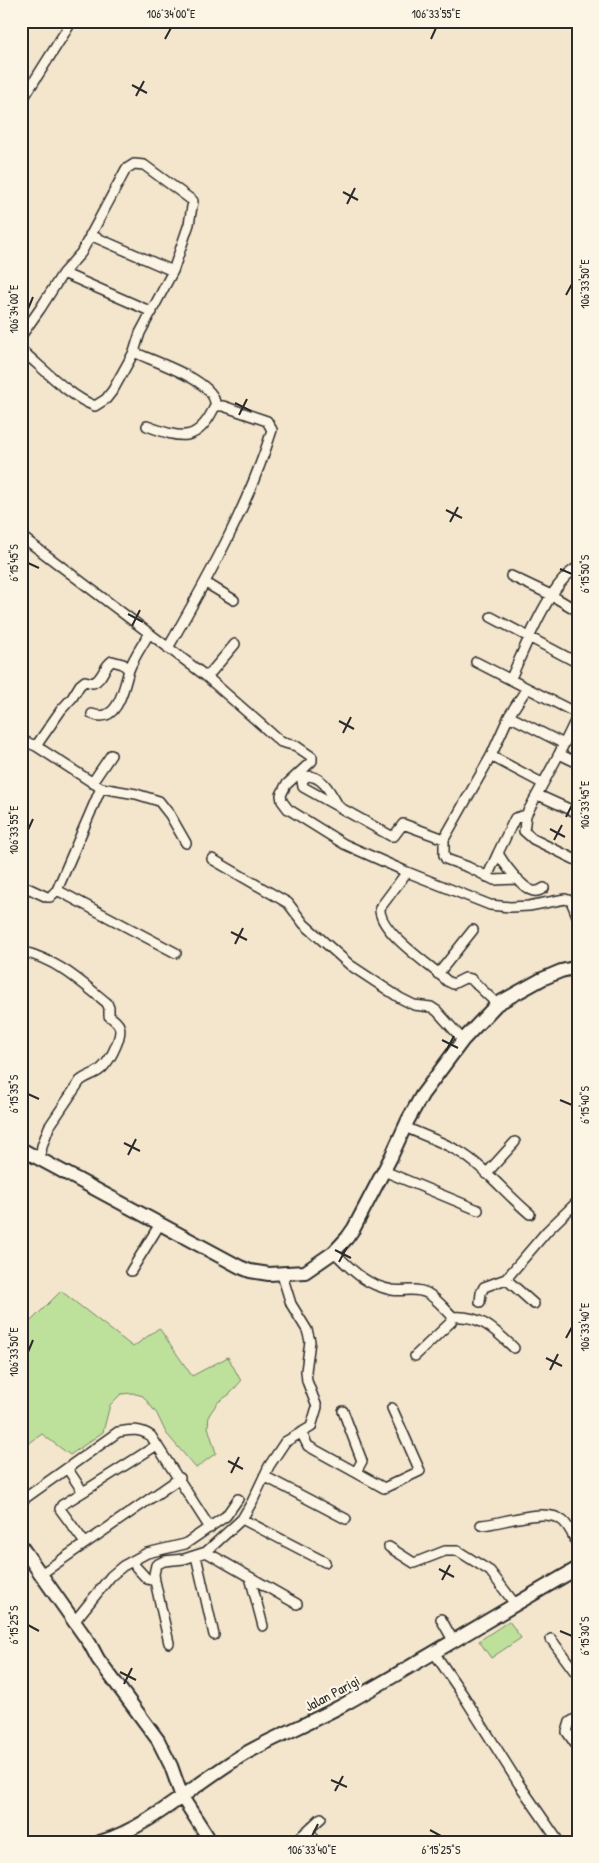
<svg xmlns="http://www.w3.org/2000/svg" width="599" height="1863" font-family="'Patrick Hand',sans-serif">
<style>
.green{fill:#bde19b;stroke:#748663}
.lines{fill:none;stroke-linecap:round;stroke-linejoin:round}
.street-casing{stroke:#2b2b2b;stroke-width:12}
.secondary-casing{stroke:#2b2b2b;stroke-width:16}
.street{stroke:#fcf5e5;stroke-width:9}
.secondary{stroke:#fcf5e5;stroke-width:12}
.ticks{fill:none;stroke:#2b2b2b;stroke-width:2}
.labels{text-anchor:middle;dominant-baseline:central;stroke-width:4.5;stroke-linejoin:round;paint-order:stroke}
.street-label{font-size:14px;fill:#2b2b2b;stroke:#fcf5e5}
.neatline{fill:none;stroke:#2b2b2b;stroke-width:2}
.ticks-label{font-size:12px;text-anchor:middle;fill:#2b2b2b}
</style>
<rect width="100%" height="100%" fill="#f4e5cd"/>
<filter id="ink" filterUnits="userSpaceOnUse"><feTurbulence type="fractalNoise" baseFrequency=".02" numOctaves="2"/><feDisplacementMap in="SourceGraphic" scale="10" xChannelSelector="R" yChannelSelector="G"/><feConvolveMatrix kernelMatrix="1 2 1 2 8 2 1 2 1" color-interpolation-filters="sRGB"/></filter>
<g filter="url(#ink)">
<path class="green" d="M61,1291L133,1347L159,1328L192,1376L228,1357L241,1381L230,1394L218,1402L209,1415L208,1427L216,1453L196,1468L166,1433L157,1414L143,1396L132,1393L121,1394L110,1405L103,1432L70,1455L42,1434L21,1449V1352L28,1340L24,1328Z
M509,1621L521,1638L491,1658L479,1641Z"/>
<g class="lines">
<g class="street-casing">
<path id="street" d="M21,102L72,21
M90,235L173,271
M63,273L152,312
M21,336L40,309L63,273L81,253L126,169L134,164L144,165L193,201L189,224L173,271L140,333L134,352L113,390L106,399L95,406C70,397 42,367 21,350
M134,352C152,361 218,381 215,406H223L267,421L272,430C248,507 208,578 168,648
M147,426C182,439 198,443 215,406
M21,536L207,677L281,742L296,746L312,757V761L286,785L281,795L282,801L288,809L344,844L407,872L490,905L510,907L529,906L565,899L571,901L578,918
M511,576L551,595L578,611
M206,583L234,600
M491,617L578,663
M476,662L578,714
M207,677L235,644
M511,678C525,648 549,583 578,567
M92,714C118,725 124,687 129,670C134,657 142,646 148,635
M509,716L564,744L559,754
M21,740L36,746L101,788L136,794L159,801L170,815L186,843
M564,744L578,715
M36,746L61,710L72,698L80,685L85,681L93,683C103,679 103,667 112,661L123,664L129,670
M491,756L538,781
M578,763L559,754L526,815L524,831L533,839L578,861
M92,783L111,755
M538,795L578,813
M339,807C331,794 324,776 307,776L302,781L303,787L391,836H394L403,824L444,839
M526,815L515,818L498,853C503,863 522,888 533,891C537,892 541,890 544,888
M212,859L288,903L304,924L350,965L400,998L414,1005L431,1007L437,1011L463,1040
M407,872L380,908C378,932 431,965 447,981L453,984L465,978L471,979L497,1004
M487,877L498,853
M518,879L494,880L468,867L446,859L444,855V839L491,756L509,716L527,688
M21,885L47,897H50L57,890L101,788
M57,890L176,953
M21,951C57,960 79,980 107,1003L109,1008V1016C112,1018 116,1021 118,1024C125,1033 110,1060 103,1067C97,1074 87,1075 80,1081L49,1127L42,1146L40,1160
M438,974L473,930
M405,1127C422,1135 441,1141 458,1151C483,1165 507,1195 530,1214
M384,1171L478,1210
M486,1174L515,1142
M334,1252C352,1270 365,1285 392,1290C405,1292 413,1287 427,1293C436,1298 445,1309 453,1317L451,1322L415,1356
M131,1271L160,1224
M506,1279L534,1304
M480,1302L481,1293L484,1287L506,1279L547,1231L578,1201
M453,1317C481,1315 495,1330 514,1348
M343,1411L362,1461L356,1472
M302,1434L308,1446L384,1488L420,1471L392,1408
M67,1468L83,1492L157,1445
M264,1476L346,1519
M83,1492L62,1505L60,1509L85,1543
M21,1501L118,1432C131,1430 139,1428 151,1436L210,1528
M242,1519L325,1562
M481,1525C502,1524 545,1506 563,1521C570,1527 573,1537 578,1544
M389,1547L414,1563L445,1551H458L490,1571L515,1604
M206,1552L297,1604
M196,1556L214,1635
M136,1567L147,1579L155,1581
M41,1574L180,1478
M250,1577L263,1626
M441,1619L454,1642
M74,1622L111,1576L123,1566L147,1553L185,1544L226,1516L238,1499
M551,1639L578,1676
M169,1643L155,1581L154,1574L156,1565L164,1561L184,1559L206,1552L242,1519L252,1502L269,1466L285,1442L311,1427L317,1407L307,1381L306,1371L310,1341L307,1330L291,1304L282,1275
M435,1654L463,1695L519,1784L559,1842
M578,1717L570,1722L567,1732L578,1748
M309,1830L316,1842
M295,1842L321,1818"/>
</g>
<g class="secondary-casing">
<path id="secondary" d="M21,1149L240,1267L250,1271L269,1274L305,1272L334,1252L347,1238L354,1228L391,1157L408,1120L422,1095L463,1040L497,1004L542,979L561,971L578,967
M21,1546L90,1644L98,1659L158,1740L171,1766L182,1797L211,1842
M100,1842C155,1825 198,1780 248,1752C279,1735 312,1722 343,1705C422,1661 499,1613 578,1568"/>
</g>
<use href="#street" class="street"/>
<use href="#secondary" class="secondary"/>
</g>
</g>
<path class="ticks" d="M165,39L171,28M431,39L436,28M132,85L147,93M136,96L144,81M343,192L358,200M347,204L355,188M566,295L572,284M28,309L33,297M235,403L251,411M239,415L247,399M446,510L462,518M450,522L458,507M28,563L39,568M560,569L572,574M128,614L143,622M132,626L140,610M339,721L354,729M343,733L351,717M566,817L572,805M550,829L565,837M28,830L33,819M554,840L562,825M231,932L247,940M235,944L243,928M442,1040L458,1048M446,1051L454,1036M28,1094L39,1099M560,1100L572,1105M124,1143L140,1151M128,1155L136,1139M335,1250L351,1258M339,1262L347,1247M566,1338L572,1327M28,1352L33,1340M546,1358L562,1366M550,1370L558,1354M228,1461L243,1469M231,1473L239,1457M439,1569L454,1577M442,1580L450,1565M28,1625L39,1631M560,1631L572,1636M120,1672L136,1680M124,1684L132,1668M331,1780L347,1787M335,1791L343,1776M430,1830L441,1836M312,1836L318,1824"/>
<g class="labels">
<g class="street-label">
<text transform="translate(332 1693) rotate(-28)">Jalan Parigi</text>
</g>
</g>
<rect width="599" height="1863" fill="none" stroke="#fcf5e5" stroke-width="55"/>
<rect x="28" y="28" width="544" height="1808" class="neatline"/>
<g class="ticks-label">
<text x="171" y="18">106°34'00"E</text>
<text x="436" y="18">106°33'55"E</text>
<text transform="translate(585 284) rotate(-90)" y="4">106°33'50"E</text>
<text transform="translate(14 309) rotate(-90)" y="4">106°34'00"E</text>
<text transform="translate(14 563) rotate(-90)" y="4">6°15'45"S</text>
<text transform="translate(585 574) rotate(-90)" y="4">6°15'50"S</text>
<text transform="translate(585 805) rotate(-90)" y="4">106°33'45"E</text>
<text transform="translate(14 830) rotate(-90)" y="4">106°33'55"E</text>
<text transform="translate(14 1094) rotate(-90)" y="4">6°15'35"S</text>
<text transform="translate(585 1105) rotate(-90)" y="4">6°15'40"S</text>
<text transform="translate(585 1327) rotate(-90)" y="4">106°33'40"E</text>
<text transform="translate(14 1352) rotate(-90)" y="4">106°33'50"E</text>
<text transform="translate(14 1625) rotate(-90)" y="4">6°15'25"S</text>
<text transform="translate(585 1636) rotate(-90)" y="4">6°15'30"S</text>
<text x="312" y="1854">106°33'40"E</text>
<text x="441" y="1854">6°15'25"S</text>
</g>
</svg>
